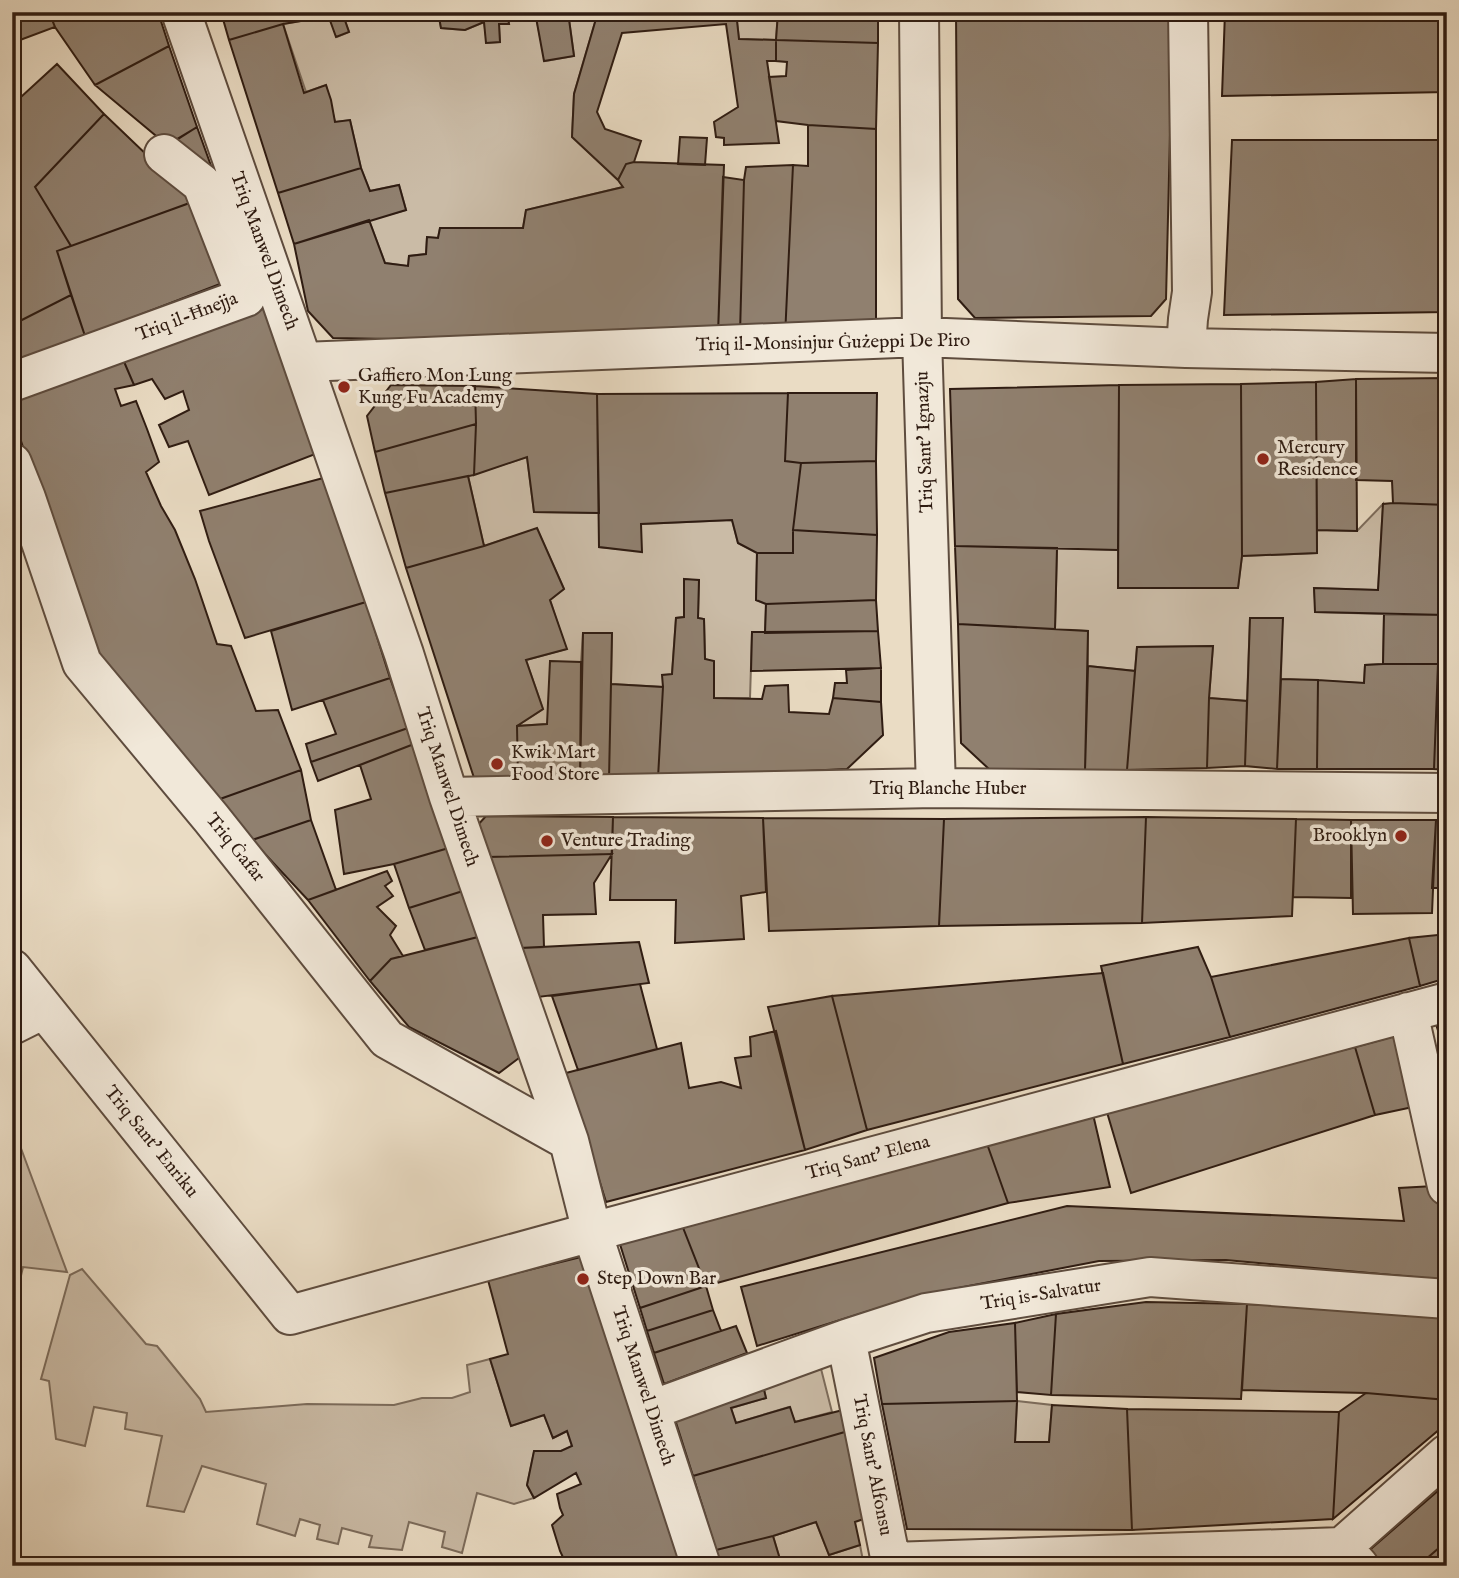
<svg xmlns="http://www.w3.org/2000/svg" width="1459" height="1578" font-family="'IM FELL English',serif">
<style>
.green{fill:#cabba6;stroke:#7c6c5c;stroke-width:2}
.building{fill:#90806f;stroke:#2f1c12;stroke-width:2}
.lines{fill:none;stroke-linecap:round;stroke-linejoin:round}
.minor-casing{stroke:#5e4c3e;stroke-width:42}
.minor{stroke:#f1e8d9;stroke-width:38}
.poi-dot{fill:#8f2418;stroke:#f1e8d9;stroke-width:2.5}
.labels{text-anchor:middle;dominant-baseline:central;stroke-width:7;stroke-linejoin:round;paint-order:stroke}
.street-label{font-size:19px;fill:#2f1c12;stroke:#f1e8d9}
.poi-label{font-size:19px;fill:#2f1c12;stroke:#f1e8d9;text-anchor:start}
</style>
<rect width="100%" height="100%" fill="#eadcc4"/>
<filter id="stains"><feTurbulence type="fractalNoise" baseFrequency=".00286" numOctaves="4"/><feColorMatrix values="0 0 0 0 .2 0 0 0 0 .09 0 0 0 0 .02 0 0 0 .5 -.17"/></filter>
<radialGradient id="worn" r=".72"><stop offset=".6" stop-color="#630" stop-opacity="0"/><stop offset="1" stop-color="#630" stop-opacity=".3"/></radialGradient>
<path class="green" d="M311,12H327L337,37L349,32L342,12H398L399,15L415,12H438L441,28L465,30L484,22L487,43L500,42L499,24H509L507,12H535L545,61L574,56L568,12H598L574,94L572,136L618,180L623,187L526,210L523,228H440L438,238L427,237L426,254L409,256L408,266L385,263L369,220L406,210L399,185L370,191L361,168L350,120L335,122L326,85L306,92L283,24L313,19Z
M736,12H778L776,40L739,39Z
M527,457L534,512L599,513V547L641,551V524L732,520L738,543L757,553L756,600L766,604L765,633H752L750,698H714V662L705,659L704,619L698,618L699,581L684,579V617L676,618L672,674L663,687L611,684L612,633H583L581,662L547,724L517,726L543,709L526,660L566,649L550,600L564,589L537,529L484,546L468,476Z
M1383,504L1378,590L1314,588L1316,612L1384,614L1383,664L1365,665L1364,683L1281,679L1282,618H1250L1247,701L1209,698L1213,646L1137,647L1135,671L1088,666V631L1055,629L1057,548L1118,550L1119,588H1238L1242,556L1317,553V530L1357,531Z
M19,1143L67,1272L23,1267L12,1315V1146Z
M82,1269L146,1344L157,1346L200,1399L206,1412L307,1404L394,1405L422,1398H452L470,1392L467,1365L490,1359L511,1426L544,1415L553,1438L567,1431L572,1446L561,1451L534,1452L527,1485L534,1498L514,1504L477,1493L462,1553L442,1547L445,1532L409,1522L402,1550L369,1547L372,1536L342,1528L338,1544L317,1539L320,1525L300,1519L295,1536L257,1524L266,1484L202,1466L184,1512L147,1506L162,1436L125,1429L127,1413L94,1407L85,1446L56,1439L49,1381L41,1379L70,1275Z
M818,1357L832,1412L795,1422L789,1407L736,1423L731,1408L766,1398L761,1377Z
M1017,1401L1052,1405L1049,1442H1015Z
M816,1522L829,1555L860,1545L864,1566H807L805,1562L792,1566H782L773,1536Z"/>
<path class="building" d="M12,12H49L55,27L12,43Z
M49,12H158L169,46L95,85L55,27Z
M232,12H311L313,19L283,24L229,40L223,19Z
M327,12H342L349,32L336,37Z
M438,12H507L509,24H499L500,42L486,43L484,22L465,30L441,28Z
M535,12H568L574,56L544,61Z
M598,12H736L739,39L776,40V61H767L779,143L724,145V138L716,137L714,122L738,107L726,24L622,33L597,112L605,129L641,141L634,162L626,164L618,180L572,137L574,94Z
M778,12H878V43L776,40Z
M956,12H1173L1166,299L1151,316L975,318L958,299Z
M1225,12H1415L1447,24V92L1222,96Z
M283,24L304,93L326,85L331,100L335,122L350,120L361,168L278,193L229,40Z
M776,40L878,43L876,129L808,125L776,121L769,77L786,76L787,62L776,61Z
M169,46L197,127L167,145L95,85Z
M57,64L104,114L35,187L71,246L57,251L71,295L12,325V83L21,97Z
M104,114L195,201L71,246L35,187Z
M808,125L876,129V332L785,337L793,165L808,166Z
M197,127L214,174L175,141Z
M680,137L707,138L705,165L678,164Z
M1232,140H1447V312L1224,315Z
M634,162L724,165L718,335L502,341L333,338L308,311L294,244L369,220L385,263L408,266L409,256L426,254L427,237L438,238L440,228H523L526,210L623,187L618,180L626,164Z
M793,165L785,337L740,334L744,180L746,167Z
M361,168L370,191L399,185L406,210L294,244L278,193Z
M723,177L744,180L740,334L718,335Z
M195,201L233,279L85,336L57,251Z
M71,295L85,336L12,362V325Z
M265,305L318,453L209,495L188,441L169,447L159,425L189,410L183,391L165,399L152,379L134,385L122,357Z
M122,357L134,385L115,389L121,406L136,401L147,429L159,462L146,472L161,506L175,530L195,579L217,644L231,646L256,711L278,710L301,770L220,799L85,640L12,413V396Z
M1447,378V505L1393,503L1392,481L1356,480V379Z
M1356,379L1357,531L1317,530L1316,382Z
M1316,382L1317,553L1242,556L1241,384Z
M1241,384L1242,556L1238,588H1118L1119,385Z
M391,385L475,386L476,424L375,452L367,416Z
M1119,385L1118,550L955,546L950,389Z
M475,386L597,394L599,513L534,512L527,457L474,475L476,424Z
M788,393H877L876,461L801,463L785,461Z
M788,393L785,461L801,463L793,530V553H757L738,543L732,520L641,524L642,552L599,547L597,394Z
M476,424L474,475L385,493L375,452Z
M876,461L877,535L793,530L801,463Z
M468,476L484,546L406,568L385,493Z
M327,477L366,602L245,638L209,541L200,511Z
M1393,503L1447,505V615L1315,612L1314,588L1378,590L1383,504Z
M537,528L564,589L550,600L567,649L526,660L543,709L517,726L518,780L475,781L406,568L484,546Z
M793,530L877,535L876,600L766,604L756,600L757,553H793Z
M955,546L1057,548L1055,629L958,624Z
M684,579L699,580L698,618L704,619L705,659L714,661V698L762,699L765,686L788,685L789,712L829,714L833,698L881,702L883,735L847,769L658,778L663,687L662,675L672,674L676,618L684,617Z
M876,600L878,631L765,633L766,604Z
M366,602L390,678L292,710L271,631Z
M1384,614L1447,615V664H1383Z
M1250,618H1283L1277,769L1245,766Z
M958,624L1088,631L1085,771L990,770L961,743Z
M878,631L881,668L751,671L752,632Z
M583,633H612L609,779L580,780Z
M1213,646L1209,698L1207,768L1127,770L1137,647Z
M550,661L581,662L580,780H518L517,726L547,724Z
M1383,664H1438L1434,769H1317L1318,680L1364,683L1365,665Z
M1438,664H1447V770L1434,769Z
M1088,666L1135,671L1127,770L1085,771Z
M881,668V702L833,698L835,683H847L846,670Z
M390,678L408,728L311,762L306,744L336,734L323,700Z
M1281,679L1318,680L1317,769H1277Z
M611,684L663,687L658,778L609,779Z
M1209,698L1247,701L1245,766L1207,768Z
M408,728L414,744L318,781L311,762Z
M414,744L452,847L394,864L344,874L335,810L371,799L360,765Z
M301,770L311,820L252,840L220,799Z
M486,816L613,817L612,854L487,857L476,827Z
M613,817L763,818L766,892L741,896L744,939L675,943L676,900H610Z
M1146,817L1142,923L939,926L944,819Z
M1146,817L1296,819L1292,916L1142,923Z
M763,818L944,819L939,926L769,931Z
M1296,819L1351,820V898L1293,897Z
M311,820L336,890L308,900L252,840Z
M1351,820H1436L1432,913L1353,914Z
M1436,820H1447V888H1432Z
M452,847L466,890L409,908L394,864Z
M612,854L594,883L596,914L543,915L544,947L521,948L487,857Z
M387,871L392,881L385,886L393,896L377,907L396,926L390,935L403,956L391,959L370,981L308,900Z
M466,890L482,936L425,950L409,908Z
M1447,934V978L1420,986L1409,938Z
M482,936L523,1055L499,1073L409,1027L370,981L391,959Z
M1409,938L1420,986L1230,1037L1211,977Z
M639,942L649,983L538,997L521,948Z
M1198,947L1211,977L1230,1037L1123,1064L1101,966Z
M1103,973L1123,1064L867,1130L832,996Z
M640,984L657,1049L578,1070L552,996Z
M832,996L867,1130L805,1150L768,1007Z
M1447,1019V1059L1435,1021Z
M776,1031L805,1150L606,1202L566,1073L681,1043L689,1088L721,1082L741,1088L735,1058L751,1056L750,1037Z
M1395,1036L1413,1107L1375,1115L1355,1047Z
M1355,1047L1375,1115L1131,1193L1106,1109Z
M1092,1110L1110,1187L1008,1203L986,1141Z
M986,1141L1008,1203L706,1286L680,1220Z
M1434,1186L1447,1245V1280L1226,1260L1099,1261L917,1296L757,1346L741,1287L1067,1206L1404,1221L1399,1188Z
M680,1220L706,1286L640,1308L618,1238Z
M581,1257L683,1566H567L560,1551L552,1525L563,1515L560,1508L557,1494L581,1484L576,1473L534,1498L527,1485L534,1451H561L572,1446L567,1431L553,1438L544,1415L511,1426L490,1359L508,1354L488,1280Z
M706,1286L713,1310L647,1331L640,1308Z
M1146,1302L1247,1304L1241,1399L1051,1395L1056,1314Z
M1247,1304L1447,1313V1400L1366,1393L1242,1390Z
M713,1310L721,1331L654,1353L647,1331Z
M1056,1314L1051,1395L1017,1392L1015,1323Z
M1015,1323L1017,1401L882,1404L874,1358L949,1332Z
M736,1326L747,1353L664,1384L654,1353Z
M761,1377L766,1398L731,1408L736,1423L790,1407L795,1422L847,1409L855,1429L693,1476L672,1410Z
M1366,1393L1447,1400V1423L1333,1519L1339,1412Z
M1017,1401L1015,1442H1049L1052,1405L1127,1409L1132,1530L907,1529L882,1404Z
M1127,1409L1339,1412L1333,1519L1132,1530Z
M855,1429L872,1516L855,1522L860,1545L829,1555L816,1522L773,1536L716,1550L693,1476Z
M1447,1483V1541L1418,1566H1377L1365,1554Z
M773,1536L782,1566H721L716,1550Z
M1447,1541V1566H1418Z"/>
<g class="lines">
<g class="minor-casing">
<path id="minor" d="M181,12L404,654L449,797L569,1141L592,1232L701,1566
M919,12L922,337L936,788
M1186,348L1188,319L1192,292L1188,12
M303,362L922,337L1186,348L1447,353
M12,382L246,297L202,184L164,154
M12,463L26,498L82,663L211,818L387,1039L569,1141
M449,797L936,788L1447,793
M12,969L290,1315L592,1232L1447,1002
M1408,1012L1447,1186
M12,1025L44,1009
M846,1339L891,1562L1342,1547L1359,1566
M651,1410L846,1339L926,1313L1150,1277L1447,1299
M1342,1547L1447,1454"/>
</g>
<use href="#minor" class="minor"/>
</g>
<g class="poi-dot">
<circle cx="344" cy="387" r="7"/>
<circle cx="1263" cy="459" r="7"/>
<circle cx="497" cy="764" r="7"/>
<circle cx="1401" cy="836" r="7"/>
<circle cx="547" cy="841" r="7"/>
<circle cx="583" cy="1279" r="7"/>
</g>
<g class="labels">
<g class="street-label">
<text transform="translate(264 251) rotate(70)">Triq Manwel Dimech</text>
<text transform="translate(187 317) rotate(-21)">Triq il-Ħnejja</text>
<text transform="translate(833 343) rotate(-1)">Triq il-Monsinjur Ġużeppi De Piro</text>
<text transform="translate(925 442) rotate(-92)">Triq Sant' Ignazju</text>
<text transform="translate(447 787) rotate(72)">Triq Manwel Dimech</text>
<text x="948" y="789">Triq Blanche Huber</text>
<text transform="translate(235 848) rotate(51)">Triq Ġafar</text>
<text transform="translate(151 1142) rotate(51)">Triq Sant' Enriku</text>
<text transform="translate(868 1158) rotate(-15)">Triq Sant' Elena</text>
<text transform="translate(1041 1295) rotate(-9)">Triq is-Salvatur</text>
<text transform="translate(643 1386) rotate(72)">Triq Manwel Dimech</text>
<text transform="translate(872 1465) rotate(79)">Triq Sant' Alfonsu</text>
</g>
<g class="poi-label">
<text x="358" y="376">Gaffiero Mon Lung<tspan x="358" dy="22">Kung Fu Academy</tspan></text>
<text x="1277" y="448">Mercury<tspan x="1277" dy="22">Residence</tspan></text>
<text x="511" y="753">Kwik Mart<tspan x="511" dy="22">Food Store</tspan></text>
<text x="1387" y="836" text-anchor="end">Brooklyn</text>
<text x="561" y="841">Venture Trading</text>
<text x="597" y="1279">Step Down Bar</text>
</g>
</g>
<rect width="1459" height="1578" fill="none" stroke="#eadcc4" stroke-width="42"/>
<rect x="14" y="14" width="1431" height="1550" fill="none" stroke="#2f1c12" stroke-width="3.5"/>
<rect x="21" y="21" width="1417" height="1536" fill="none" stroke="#2f1c12" stroke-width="2"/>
<rect width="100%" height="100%" filter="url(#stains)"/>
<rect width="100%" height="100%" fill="url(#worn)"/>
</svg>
